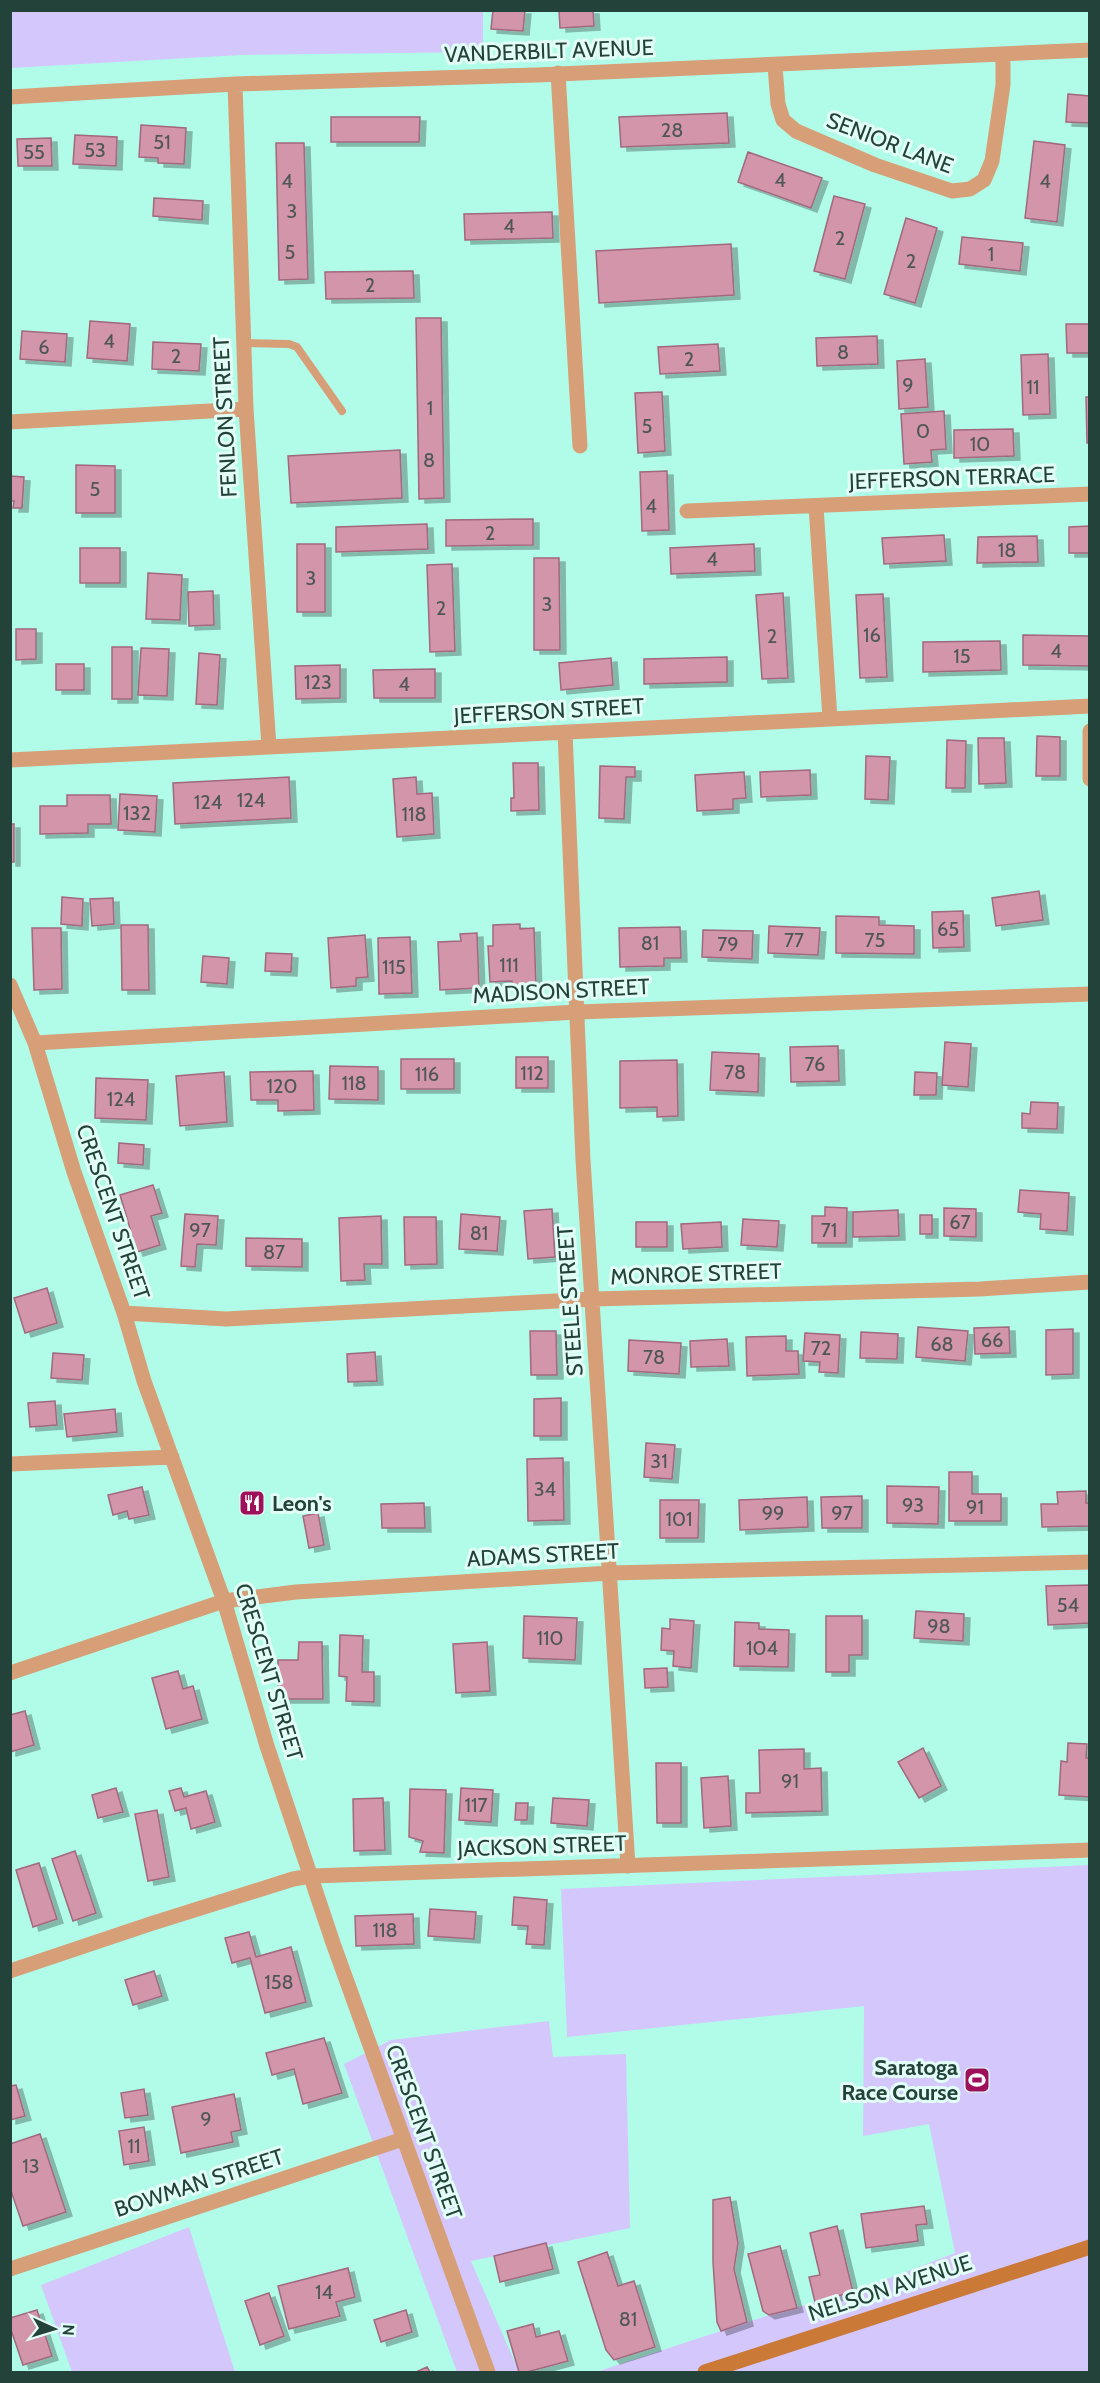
<svg xmlns="http://www.w3.org/2000/svg" width="1100" height="2383" font-family="Cabin,sans-serif">
<style>
.green{fill:#d4c7fb}
.building{fill:#d295aa;stroke:#a2687d;stroke-width:1.5;filter:url(#shadow)}
.lines{fill:none;stroke-linecap:round;stroke-linejoin:round}
.lane{stroke:#d79f77;stroke-width:8}
.street{stroke:#d79f77;stroke-width:15}
.secondary{stroke:#ca7936;stroke-width:15}
.labels{text-anchor:middle;dominant-baseline:central;stroke-width:6;stroke-linejoin:round;paint-order:stroke}
.number-label{font-size:20px;fill:#4f5756}
.street-label{font-size:22px;fill:#23423a;stroke:#e2fef7}
.poi-label{font-size:22px;font-weight:bold;fill:#23423a;stroke:#e2fef7;text-anchor:start}
</style>
<defs>
<filter id="shadow"><feDropShadow dx="6" dy="4" stdDeviation="0" flood-color="#0004"/></filter>
</defs>
<rect width="100%" height="100%" fill="#b1fce9"/>
<path class="green" d="M11,10L483,11V52L241,55L11,68Z
M1089,1865V2372H596L769,2315L853,2292L955,2253L929,2124L863,2136L864,2006L567,2037L561,1889Z
M549,2021L553,2057L626,2054L630,2228L471,2261L519,2372H457L344,2064L391,2040Z
M189,2227L235,2372H72L41,2285Z"/>
<path class="building" d="M493,10H525L523,31L491,29Z
M559,10H593L594,26L560,28Z
M1068,94L1090,96V123L1066,122Z
M727,113L729,143L621,147L619,117Z
M331,117H420L419,142H331Z
M141,125L186,128L184,164L158,163V158L139,157Z
M75,135L117,137L116,166L73,164Z
M51,138L52,166H18L17,139Z
M1034,141L1065,145L1057,222L1025,218Z
M276,143H304L308,279L279,280Z
M748,152L822,178L811,208L738,182Z
M834,196L865,204L845,279L814,271Z
M154,198L203,201L202,220L153,216Z
M552,212L553,238L465,240L464,214Z
M906,218L937,228L915,303L884,294Z
M962,237L1023,243L1020,271L959,264Z
M731,244L734,295L599,303L596,251Z
M413,271L414,298L326,299L325,272Z
M416,318H441L444,498L419,499Z
M90,321L130,324L127,361L87,358Z
M1066,324H1090V353H1067Z
M22,331L67,334L65,362L20,359Z
M877,336L878,364L817,366L816,338Z
M153,342L201,344L199,371L152,369Z
M718,344L720,371L660,374L658,347Z
M1048,354L1050,414L1023,415L1021,355Z
M925,359L928,407L899,409L897,361Z
M662,392L665,451L638,453L635,393Z
M1086,397H1090V443H1087Z
M944,411L946,449L931,450L932,462L904,464L901,414Z
M1013,429L1014,456L954,458V430Z
M400,450L402,498L291,503L288,456Z
M76,465L115,466V513H76Z
M667,471L669,530L642,531L640,472Z
M10,476L24,477L22,508H13L14,501H10Z
M533,519V545L446,546V520Z
M427,524L428,549L336,552V527Z
M1090,526V553H1069V527Z
M944,535L946,561L884,564L882,538Z
M1037,536L1038,562L977,563L978,537Z
M297,544H325V612H297Z
M754,544L755,571L671,574L670,548Z
M80,548H120V583H80Z
M534,558H559L560,650H534Z
M452,564L455,651L430,652L427,565Z
M148,573L182,575L180,620L146,619Z
M213,591L214,625L189,626L188,592Z
M783,593L788,678L762,679L756,595Z
M883,594L887,677L860,678L856,595Z
M16,629H36V659L16,660Z
M1023,635L1090,636V666L1023,665Z
M1000,641L1001,670L923,672V642Z
M112,647H132V699H112Z
M141,648L169,649L167,696L138,695Z
M199,653L220,655L217,705L196,704Z
M727,657V682L644,684V659Z
M611,658L613,685L561,690L559,663Z
M56,664H84V690H56Z
M340,665V698L296,699L295,666Z
M435,669V698H374L373,670Z
M1037,736L1060,737V776H1036Z
M978,738H1004L1006,783L979,784Z
M947,740L966,741L965,788H946Z
M866,756L890,757L888,800L865,799Z
M513,763H538L539,810L511,811V798H514Z
M600,766L635,767V777H626L624,819L599,818Z
M810,770L811,795L761,797L760,772Z
M744,772L746,798L733,799V809L697,811L695,775Z
M289,777L291,818L175,824L173,783Z
M416,777L417,794L432,793L434,834L397,837L393,779Z
M120,794L157,796L155,832L118,830Z
M67,795H110L111,824H88V833L40,834V806H67Z
M10,824H14V862H10Z
M1039,891L1043,920L996,926L992,898Z
M62,897L83,899L82,926L61,924Z
M113,898L114,924L92,926L90,899Z
M963,911L964,947L933,948L932,912Z
M836,916L879,917V925L914,926V954L836,953Z
M520,924V929L534,928L536,988L512,989V981L490,982L488,946H493V925Z
M121,925H148L149,990H122Z
M769,926L820,928L818,955L768,953Z
M680,927L681,958H664V966L620,967L619,928Z
M32,928H61L62,989L34,990Z
M703,930L753,931L752,959L702,957Z
M477,933L479,988L440,990L438,942L461,941L460,934Z
M365,935L368,977L356,978V986L331,988L328,938Z
M410,937L412,993L379,994L378,938Z
M266,953L292,954L291,972L265,971Z
M203,956L229,958L227,984L201,982Z
M945,1042L971,1044L968,1087L942,1085Z
M838,1046L839,1081L791,1082L790,1047Z
M712,1052L759,1054L758,1092L710,1090Z
M516,1057H548V1088H516Z
M401,1059H454V1089H401Z
M677,1060L678,1116L657,1117V1107L620,1108V1061Z
M330,1066L378,1067V1100L329,1099Z
M313,1071L314,1110L278,1111V1100H251L250,1072Z
M224,1072L227,1122L180,1126L176,1076Z
M915,1072L937,1073L936,1095H914Z
M96,1078L148,1080L146,1120L95,1118Z
M1031,1102L1058,1103L1057,1129L1022,1128V1113L1030,1114Z
M119,1143L144,1145L143,1165L118,1163Z
M153,1185L162,1213L151,1216L160,1245L137,1252L120,1195Z
M1020,1190L1069,1193L1067,1231L1040,1229L1041,1214L1018,1212Z
M825,1207L847,1208L846,1243H812V1216H825Z
M944,1208L976,1209V1237L944,1236Z
M552,1209L555,1257L528,1259L524,1211Z
M898,1210L899,1236L853,1237V1212Z
M185,1214L218,1216L216,1245L197,1244L195,1267L181,1266Z
M461,1214L500,1217L497,1251L459,1249Z
M920,1215H932V1234H920Z
M381,1216L382,1264H364L365,1280L341,1281L339,1218Z
M404,1217H436L437,1264L405,1265Z
M743,1219L779,1221L777,1247L741,1245Z
M636,1222H667V1247H636Z
M721,1222L722,1247L683,1249L681,1224Z
M246,1238L302,1239V1267L246,1266Z
M47,1288L57,1323L25,1333L14,1298Z
M918,1327L968,1331L965,1361L916,1357Z
M1009,1327L1010,1353L975,1354L974,1328Z
M1073,1329V1374L1046,1375V1330Z
M530,1331H556L557,1375H531Z
M861,1332L898,1334L897,1359L860,1358Z
M805,1333L840,1335L838,1373L819,1372L820,1362L803,1361Z
M786,1336V1351H798L799,1374L747,1376L746,1337Z
M727,1339L729,1366L691,1367L690,1341Z
M629,1340L681,1343L679,1374L628,1371Z
M375,1352L377,1381L348,1382L347,1354Z
M53,1353L84,1355L82,1380L51,1378Z
M561,1398V1436H534V1399Z
M55,1401L57,1425L30,1427L28,1403Z
M115,1409L117,1432L67,1437L64,1414Z
M646,1443L675,1445L672,1479L644,1477Z
M563,1458L564,1520L528,1521L527,1459Z
M949,1472H972V1494H1001V1521H949Z
M887,1486L939,1487L938,1524L887,1523Z
M142,1487L149,1515L129,1519L127,1511L113,1515L108,1495Z
M1086,1491V1503H1090V1526L1042,1527L1041,1504H1058L1057,1492Z
M862,1496V1528H822L821,1497Z
M807,1497L808,1527L740,1530L739,1500Z
M660,1500H699L698,1538H660Z
M424,1503L425,1528H382L381,1504Z
M318,1513L324,1545L309,1548L303,1516Z
M1090,1585V1623L1048,1625L1046,1586Z
M916,1611L964,1614L963,1641L914,1638Z
M524,1616L577,1618L575,1660L523,1658Z
M826,1616H862V1655H849V1672H826Z
M670,1619L694,1621L691,1668L673,1666L674,1651L661,1650L662,1628L670,1629Z
M735,1622L759,1623V1629L789,1630L788,1667L734,1666Z
M340,1635L363,1636L362,1672H374V1702L346,1701L347,1677L339,1676Z
M299,1642H322L323,1699H278V1660H298Z
M487,1642L490,1691L456,1693L453,1644Z
M667,1668L668,1687L645,1688L644,1669Z
M178,1671L183,1689L193,1686L202,1719L166,1729L152,1678Z
M25,1711L34,1745L10,1752V1715Z
M1068,1743L1087,1744L1086,1758H1090V1797L1059,1795L1061,1761L1067,1762Z
M923,1748L941,1786L919,1798L898,1762Z
M804,1749V1769L821,1768L822,1811L746,1813V1793H760L759,1750Z
M656,1763H681V1823H657Z
M728,1776L731,1826L704,1828L701,1778Z
M116,1788L123,1812L98,1818L92,1795Z
M181,1788L184,1797L206,1791L215,1822L191,1829L186,1808L175,1811L169,1791Z
M461,1788L493,1790L491,1822L459,1820Z
M410,1789L446,1790L444,1853L420,1852L423,1841L409,1837Z
M383,1798L385,1850L354,1851L353,1799Z
M553,1798L589,1800L587,1826L551,1823Z
M516,1803H528L527,1820H515Z
M157,1810L169,1877L148,1881L135,1814Z
M75,1851L96,1913L73,1921L52,1859Z
M39,1863L57,1919L33,1927L16,1870Z
M514,1897L547,1900L544,1945L526,1944L528,1926L512,1925Z
M430,1909L476,1912L474,1939L428,1936Z
M413,1914L414,1944L356,1946L355,1916Z
M249,1932L256,1957L291,1947L306,2002L265,2013L250,1958L232,1963L225,1938Z
M154,1971L162,1996L133,2005L125,1980Z
M324,2038L342,2093L303,2104L294,2069L272,2075L266,2053Z
M16,2085L25,2116L10,2120V2086Z
M144,2089L148,2115L125,2118L121,2093Z
M234,2094L241,2130L231,2132L233,2142L181,2153L172,2107Z
M144,2127L149,2161L124,2165L119,2131Z
M40,2134L66,2212L23,2226L10,2188V2144Z
M730,2197L738,2243L734,2269L747,2322L721,2331L717,2322L713,2262V2200Z
M924,2206L927,2224L916,2225L918,2241L866,2248L861,2214Z
M837,2226L853,2292L815,2302L809,2277L820,2275L810,2233Z
M546,2243L553,2269L500,2282L494,2256Z
M780,2246L797,2308L769,2315L763,2311L748,2254Z
M607,2252L618,2286L634,2281L655,2347L614,2360L606,2350L578,2262Z
M348,2268L355,2297L336,2302L340,2316L289,2329L278,2286Z
M269,2293L284,2336L260,2345L245,2301Z
M37,2310L52,2356L23,2365L10,2327V2318Z
M406,2310L412,2332L381,2342L374,2320Z
M533,2324L536,2337L559,2331L568,2361L527,2372H519L507,2331Z
M427,2367L430,2372H416Z"/>
<g class="lines">
<path class="lane" d="M243,343L289,344L297,347L342,411"/>
<path class="street" d="M775,66L778,104L783,120L796,131L875,165L952,191L970,189L984,180L992,161L1003,85V55
M558,73L580,446
M235,84L246,409L269,747
M10,97L235,84L537,75L1090,50
M10,422L246,409
M816,506L830,719
M687,511L1090,494
M1090,731V779
M565,732L583,1160L628,1866
M10,760L1090,706
M10,985L35,1043L74,1172L124,1313L144,1381L224,1601L267,1746L333,1943L488,2372
M35,1043L577,1012L1090,994
M124,1313L226,1319L593,1299L980,1289L1090,1282
M10,1464L172,1457
M10,1673L224,1601L296,1592L610,1573L1090,1562
M10,1971L150,1924L293,1879L311,1876L1090,1850
M10,2269L403,2139"/>
<path class="secondary" d="M705,2372L1090,2247"/>
</g>
<defs>
<g id="restaurant-square" transform="scale(1.35)"><rect x="-9" y="-9" width="18" height="18" rx="4" fill="#9f105a" stroke="#e2fef7"/><path d="M-5-6h1v4h1v-4h1v4h1v-4h1v5L-1.5 .5V6h-2V.5L-5-1ZM5-6V6H3V1.5H1.5Q1.5-4 5-6Z" fill="#fff"/></g>
<g id="stadium-square" transform="scale(1.35)"><rect x="-9" y="-9" width="18" height="18" rx="4" fill="#9f105a" stroke="#e2fef7"/><path d="M0-5a6.5 5 0 1 0 0 10a6.5 5 0 1 0 0-10ZM-3.5-1.8h7v3.6h-7Z" fill="#fff"/></g>
</defs>
<g fill-rule="evenodd">
<use href="#restaurant-square" x="252" y="1503"/>
<use href="#stadium-square" x="977" y="2080"/>
</g>
<g class="labels">
<g class="number-label">
<text x="672" y="130">28</text>
<text x="162" y="142">51</text>
<text x="95" y="150">53</text>
<text x="34" y="152">55</text>
<text x="780" y="180">4</text>
<text x="287" y="181">4</text>
<text x="1045" y="181">4</text>
<text x="292" y="211">3</text>
<text x="509" y="226">4</text>
<text x="840" y="238">2</text>
<text x="290" y="252">5</text>
<text x="991" y="254">1</text>
<text x="911" y="261">2</text>
<text x="370" y="285">2</text>
<text x="109" y="341">4</text>
<text x="44" y="347">6</text>
<text x="843" y="352">8</text>
<text x="176" y="356">2</text>
<text x="689" y="359">2</text>
<text x="908" y="385">9</text>
<text x="1033" y="387">11</text>
<text x="430" y="408">1</text>
<text x="647" y="426">5</text>
<text x="923" y="431">0</text>
<text x="980" y="444">10</text>
<text x="429" y="460">8</text>
<text x="95" y="489">5</text>
<text x="651" y="506">4</text>
<text x="490" y="533">2</text>
<text x="1007" y="550">18</text>
<text x="712" y="559">4</text>
<text x="311" y="578">3</text>
<text x="547" y="604">3</text>
<text x="441" y="608">2</text>
<text x="872" y="635">16</text>
<text x="772" y="636">2</text>
<text x="1056" y="651">4</text>
<text x="962" y="656">15</text>
<text x="318" y="682">123</text>
<text x="404" y="684">4</text>
<text x="251" y="800">124</text>
<text x="208" y="802">124</text>
<text x="137" y="813">132</text>
<text x="414" y="814">118</text>
<text x="948" y="929">65</text>
<text x="794" y="940">77</text>
<text x="875" y="940">75</text>
<text x="650" y="943">81</text>
<text x="728" y="944">79</text>
<text x="509" y="965">111</text>
<text x="394" y="967">115</text>
<text x="815" y="1064">76</text>
<text x="735" y="1072">78</text>
<text x="532" y="1073">112</text>
<text x="427" y="1074">116</text>
<text x="354" y="1083">118</text>
<text x="282" y="1086">120</text>
<text x="121" y="1099">124</text>
<text x="960" y="1222">67</text>
<text x="200" y="1230">97</text>
<text x="829" y="1230">71</text>
<text x="479" y="1233">81</text>
<text x="274" y="1252">87</text>
<text x="992" y="1340">66</text>
<text x="942" y="1344">68</text>
<text x="821" y="1348">72</text>
<text x="654" y="1357">78</text>
<text x="659" y="1461">31</text>
<text x="545" y="1489">34</text>
<text x="913" y="1505">93</text>
<text x="975" y="1507">91</text>
<text x="773" y="1513">99</text>
<text x="842" y="1513">97</text>
<text x="679" y="1519">101</text>
<text x="1068" y="1605">54</text>
<text x="939" y="1626">98</text>
<text x="550" y="1638">110</text>
<text x="762" y="1648">104</text>
<text x="790" y="1781">91</text>
<text x="476" y="1805">117</text>
<text x="385" y="1930">118</text>
<text x="279" y="1982">158</text>
<text x="206" y="2119">9</text>
<text x="134" y="2146">11</text>
<text x="31" y="2166">13</text>
<text x="324" y="2292">14</text>
<text x="628" y="2319">81</text>
</g>
<g class="street-label">
<text transform="translate(549 51) rotate(-2)">VANDERBILT AVENUE</text>
<text transform="translate(890 143) rotate(21)">SENIOR LANE</text>
<text transform="translate(225 417) rotate(-93)">FENLON STREET</text>
<text transform="translate(952 478) rotate(-2)">JEFFERSON TERRACE</text>
<text transform="translate(549 711) rotate(-3)">JEFFERSON STREET</text>
<text transform="translate(561 991) rotate(-3)">MADISON STREET</text>
<text transform="translate(113 1212) rotate(71)">CRESCENT STREET</text>
<text transform="translate(696 1274) rotate(-2)">MONROE STREET</text>
<text transform="translate(570 1301) rotate(-94)">STEELE STREET</text>
<text transform="translate(543 1555) rotate(-3)">ADAMS STREET</text>
<text transform="translate(269 1672) rotate(73)">CRESCENT STREET</text>
<text transform="translate(542 1846) rotate(-2)">JACKSON STREET</text>
<text transform="translate(424 2132) rotate(70)">CRESCENT STREET</text>
<text transform="translate(199 2183) rotate(-18)">BOWMAN STREET</text>
<text transform="translate(890 2288) rotate(-18)">NELSON AVENUE</text>
</g>
<g class="poi-label">
<text x="272" y="1503">Leon's</text>
<text x="958" y="2067" text-anchor="end">Saratoga<tspan x="958" dy="25">Race Course</tspan></text>
</g>
</g>
<rect width="1100" height="2383" fill="none" stroke="#23423a" stroke-width="24"/>
<g transform="translate(54 2329) rotate(94)" stroke="#e2fef7" stroke-width="4.5" paint-order="stroke">
<path d="M0-4.5L10 22L0 15L-10 22Z" fill="#23423a"/>
<text y="-9" font-size="16" font-weight="bold" text-anchor="middle" fill="#23423a">N</text>
</g>
</svg>
